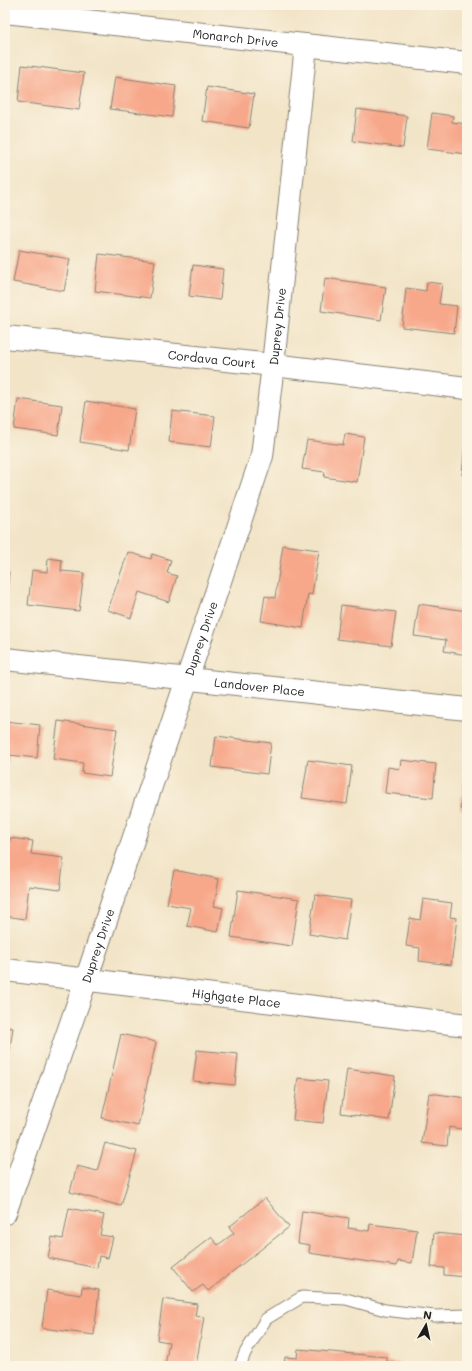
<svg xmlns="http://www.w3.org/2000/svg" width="472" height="1371" font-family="Mali,sans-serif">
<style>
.building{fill:#f7a88b}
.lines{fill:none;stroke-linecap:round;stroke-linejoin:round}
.lane-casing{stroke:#878072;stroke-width:13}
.street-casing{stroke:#878072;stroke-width:24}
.lane{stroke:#fff;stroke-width:11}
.street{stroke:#fff;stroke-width:22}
.labels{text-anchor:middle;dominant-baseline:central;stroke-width:3.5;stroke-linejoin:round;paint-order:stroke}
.street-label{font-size:12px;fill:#1c1c1c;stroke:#fcf5e5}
</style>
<rect width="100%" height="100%" fill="#fcf5e5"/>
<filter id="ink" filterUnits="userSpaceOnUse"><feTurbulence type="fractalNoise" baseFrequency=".025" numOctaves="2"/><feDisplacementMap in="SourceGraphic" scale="8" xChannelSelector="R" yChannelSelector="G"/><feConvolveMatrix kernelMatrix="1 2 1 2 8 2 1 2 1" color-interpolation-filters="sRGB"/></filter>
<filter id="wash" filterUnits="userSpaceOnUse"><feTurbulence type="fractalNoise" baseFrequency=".012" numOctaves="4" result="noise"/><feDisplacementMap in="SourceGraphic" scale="16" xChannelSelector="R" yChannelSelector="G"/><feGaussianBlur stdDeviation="0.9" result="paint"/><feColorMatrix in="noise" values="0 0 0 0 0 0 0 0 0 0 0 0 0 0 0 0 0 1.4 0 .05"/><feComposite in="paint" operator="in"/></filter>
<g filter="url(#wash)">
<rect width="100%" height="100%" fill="#f2e4c7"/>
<g id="blocks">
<path class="building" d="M22,65L84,73L79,110L18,102Z
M115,77L176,86L172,117L110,109Z
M207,87L254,94L249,128L202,121Z
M357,109L407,116L403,148L353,141Z
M432,113L453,116L452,122L467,124V154L427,149Z
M19,250L70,259L64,291L13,282Z
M99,254L155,261L150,298L95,291Z
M193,265L223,269L220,300L189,296Z
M325,278L386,287L381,320L321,311Z
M427,282L442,284L439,304L457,306L454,333L402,327L406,288L426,291Z
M18,399L62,405L58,435L14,429Z
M86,401L135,409L129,450L80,442Z
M172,411L215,416L211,447L169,442Z
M345,434L364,437L357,482L324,477L325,472L302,469L307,440L343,445Z
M465,444L467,445V476L462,475Z
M283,545L319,550L312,595L308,594L303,628L261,621L265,596L275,598Z
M128,552L151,559L152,554L171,560L167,573L177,576L169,602L139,592L131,618L108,610Z
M48,558L62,560L61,571L84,573L79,611L28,605L32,570L47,572Z
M5,572H9L6,597H5Z
M419,604L467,611V655L444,651L446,640L414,636Z
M341,605L396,612L391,646L337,639Z
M5,721L40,725L37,758L9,755L8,762H5Z
M58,721L117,729L110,777L82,773L83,763L53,759Z
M216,736L271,743L267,774L212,767Z
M308,760L352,766L347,804L302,798Z
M401,760L436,764L433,798L385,793L388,767L400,769Z
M465,776L467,777V810L460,809Z
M10,838L33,841L31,854L64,858L60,890L29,886L25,919L5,916V886Z
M174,870L219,879L214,906L223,908L218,932L187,926L191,908L167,904Z
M238,890L299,899L292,946L231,937Z
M315,895L351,900L345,940L309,934Z
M423,899L452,903L450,917L457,918L451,965L419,961L420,948L406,946L410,918L420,920Z
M5,1027L13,1028L8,1061H5Z
M121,1034L156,1042L138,1126L102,1118Z
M197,1050L238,1054L235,1085L193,1081Z
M347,1069L395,1076L389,1120L341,1113Z
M298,1078L328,1081L323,1123L293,1120Z
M429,1093L467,1098V1130L449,1127L447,1146L422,1143Z
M105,1143L137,1151L121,1206L70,1192L77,1166L97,1171Z
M265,1198L289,1227L208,1291L203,1285L193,1292L173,1267L211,1237L218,1245L234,1233L229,1227Z
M69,1208L104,1215L100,1235L113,1237L108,1258L99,1256L97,1268L48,1258L52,1237L63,1239Z
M302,1211L349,1218L348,1228L369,1231L370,1224L417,1230L412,1263L398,1261L397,1266L309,1253L310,1245L298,1243Z
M434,1233L467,1236V1277L444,1275V1268L431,1267Z
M82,1287L99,1290L94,1335L42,1328L47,1290L81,1295Z
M163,1299L197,1304L195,1316L204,1317L196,1366H165L169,1342L157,1340Z
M298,1349L387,1357V1362L400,1363V1366H284L285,1357L297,1358Z"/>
</g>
</g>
<g filter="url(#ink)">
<use href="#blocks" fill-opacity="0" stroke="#878072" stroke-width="1"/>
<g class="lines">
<g class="lane-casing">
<path id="lane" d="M240,1366L245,1353L266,1319L302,1297L346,1299L385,1310L434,1316L467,1315"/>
</g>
<g class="street-casing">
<g id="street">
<path id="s1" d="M5,12L467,63"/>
<path id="s2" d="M5,337L273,365L467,388"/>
<path id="s3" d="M5,659L467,709"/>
<path id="s4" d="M5,970L467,1025"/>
<path id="s5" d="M5,1213L86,980L262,456L273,365L306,45"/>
</g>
</g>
<use href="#lane" class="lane"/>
<use href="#street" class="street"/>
</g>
</g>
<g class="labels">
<g class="street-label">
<text stroke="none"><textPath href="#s1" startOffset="232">Monarch Drive</textPath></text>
<text stroke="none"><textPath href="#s5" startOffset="930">Duprey Drive</textPath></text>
<text stroke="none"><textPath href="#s2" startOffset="208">Cordava Court</textPath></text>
<text stroke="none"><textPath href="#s5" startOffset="607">Duprey Drive</textPath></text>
<text stroke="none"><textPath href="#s3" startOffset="256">Landover Place</textPath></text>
<text stroke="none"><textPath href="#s5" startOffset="283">Duprey Drive</textPath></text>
<text stroke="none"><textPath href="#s4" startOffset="233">Highgate Place</textPath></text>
</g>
</g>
<rect width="472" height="1371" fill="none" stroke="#fcf5e5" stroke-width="20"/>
<g transform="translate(426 1325) rotate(9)" stroke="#fcf5e5" stroke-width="3" paint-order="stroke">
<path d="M0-3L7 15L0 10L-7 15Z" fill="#1c1c1c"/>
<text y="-6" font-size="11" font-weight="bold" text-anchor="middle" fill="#1c1c1c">N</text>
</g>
</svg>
